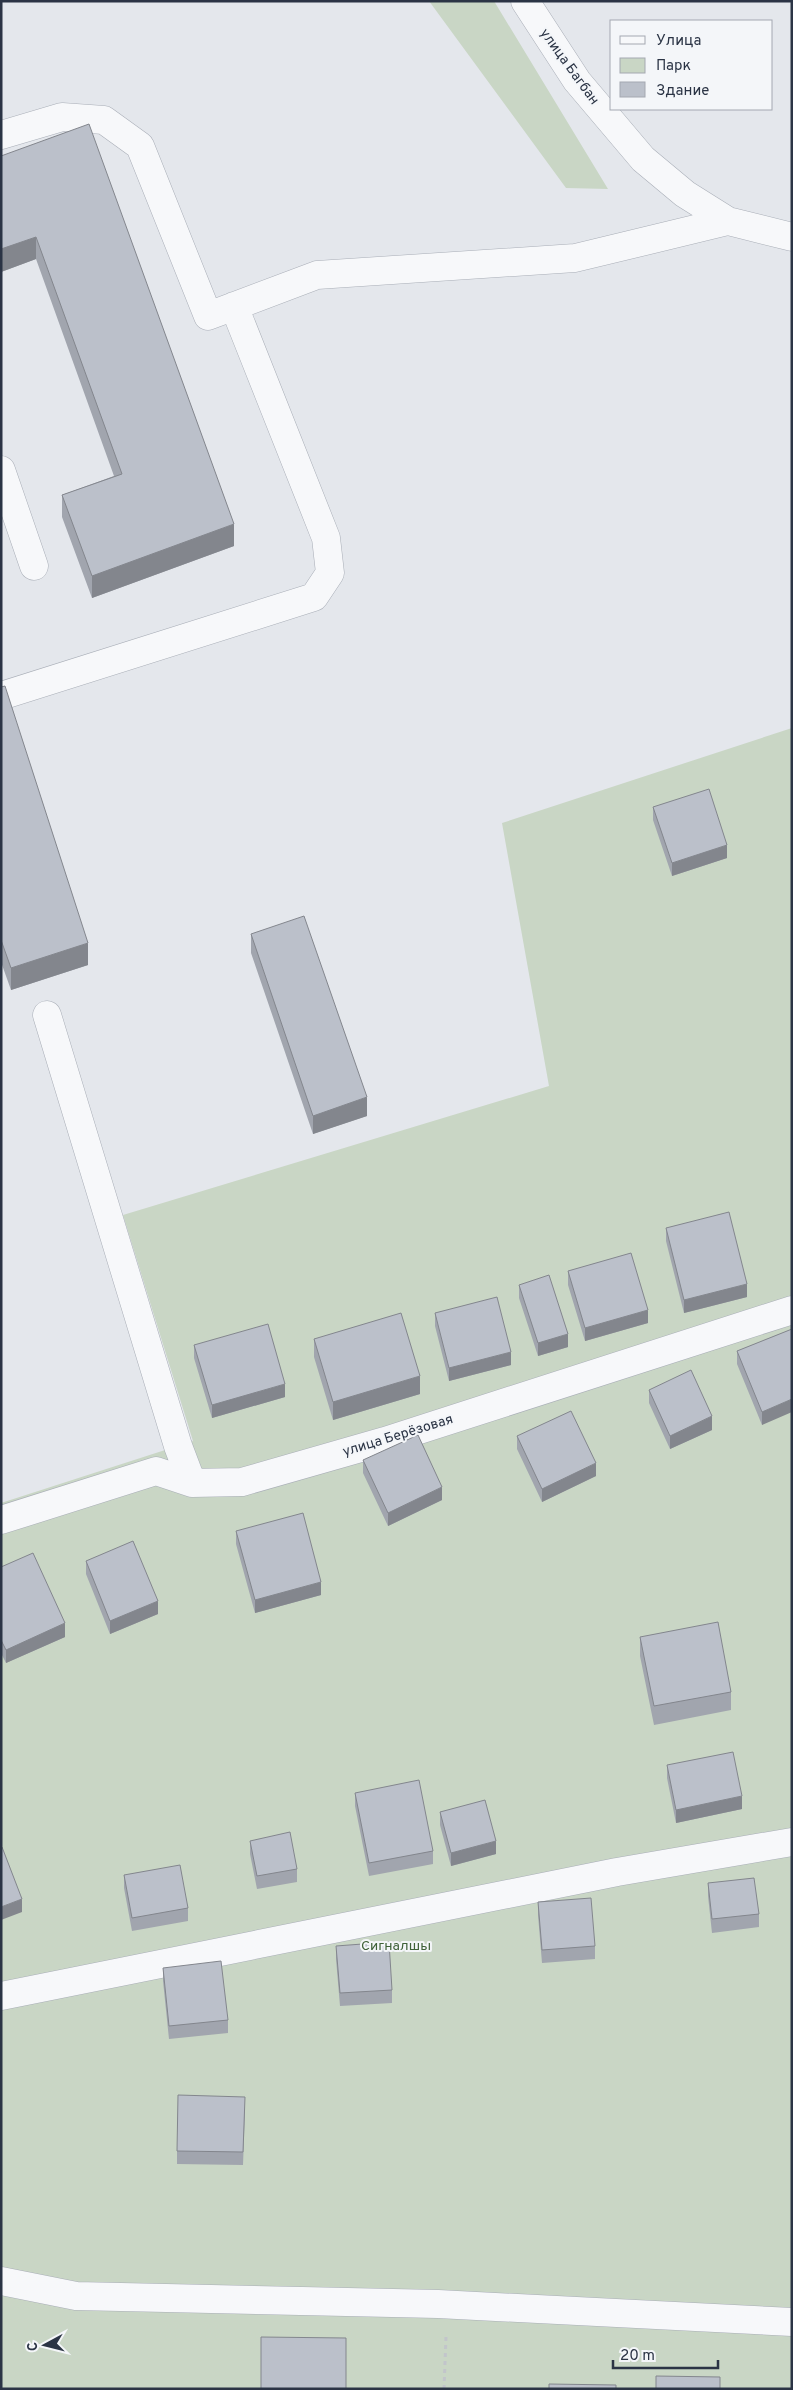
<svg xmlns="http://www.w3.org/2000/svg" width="793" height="2390" font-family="Overpass,sans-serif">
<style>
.green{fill:#c9d6c5}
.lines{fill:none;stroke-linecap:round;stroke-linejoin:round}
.minor-casing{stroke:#a9aeb7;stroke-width:29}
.path{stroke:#c2c5cb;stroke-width:3;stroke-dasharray:4 4;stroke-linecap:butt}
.minor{stroke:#f7f8fa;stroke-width:28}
.wall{fill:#a1a5ae}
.shaded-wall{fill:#83868d}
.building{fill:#bbc0ca;stroke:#83868d}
.labels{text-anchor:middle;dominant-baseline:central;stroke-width:4;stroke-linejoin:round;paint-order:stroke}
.street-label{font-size:14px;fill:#2b3445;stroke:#f4f6f9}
.park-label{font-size:14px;fill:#3f6138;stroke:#f4f6f9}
</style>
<rect width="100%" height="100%" fill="#e4e7ec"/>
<path class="green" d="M429,1H494L608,189L566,188Z
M792,728V2389H1V1503L193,1441L123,1215L549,1086L502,823Z"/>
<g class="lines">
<g class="minor-casing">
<path id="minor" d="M525,1L577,81L643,159L685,194L728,221L792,237
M1,135L62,117L104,120L140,146L208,316L317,275L575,258L728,221
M1,470L34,566
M1,696L314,597L330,573L326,538L234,306
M47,1015L178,1446L192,1483
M1,1520L156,1471L192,1483L242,1482L385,1441L792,1310
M1,1996L617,1872L792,1842
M1,2281L76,2296L438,2304L792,2322"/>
</g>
<path class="path" d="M444,2389L446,2337"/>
<use href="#minor" class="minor"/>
</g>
<path class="wall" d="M1,156L234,546L92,598L62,517V495L114,476L36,259L1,272Z
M1,687L88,965L11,990L1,962Z
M653,807L727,858L672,876L653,820Z
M251,934L367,1116L313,1134L251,953Z
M666,1228L747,1297L684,1313L666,1241Z
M568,1271L648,1323L585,1341L568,1285Z
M519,1285L568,1347L538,1356L519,1298Z
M435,1313L511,1365L449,1381L435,1326Z
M792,1329L762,1425L737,1364V1351Z
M314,1339L420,1394L333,1420L314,1357Z
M194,1345L285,1397L212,1418L194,1358Z
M649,1390L712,1430L670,1449L649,1403Z
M517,1436L596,1476L542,1502L517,1449Z
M363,1460L442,1500L388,1526L363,1473Z
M236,1531L321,1595L255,1613L236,1544Z
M86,1561L158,1614L110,1634L86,1574Z
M1,1567L65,1637L6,1663L1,1653Z
M640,1637L731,1692V1710L654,1725L640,1656Z
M667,1765L742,1809L676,1823L667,1778Z
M355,1793L433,1851V1864L369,1876L355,1806Z
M440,1812L496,1854L451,1866L440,1825Z
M250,1841L297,1869V1882L257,1889L250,1854Z
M124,1875L188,1908V1921L132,1931L124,1888Z
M791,1878H792V1899L791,1891Z
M708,1883L759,1914V1927L712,1933L708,1896Z
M538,1902L595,1946V1959L542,1963L538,1915Z
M336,1946L392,1990V2003L340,2006L336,1959Z
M163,1968L228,2020V2033L169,2039L163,1981Z
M245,2110L243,2165L177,2164V2151Z"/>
<path class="shaded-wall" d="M36,237V259L1,272V249Z
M234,524V546L92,598V576Z
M727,845V858L672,876V863Z
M88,943V965L11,990V968Z
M367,1097V1116L313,1134V1116Z
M747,1284V1297L684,1313V1300Z
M648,1310V1323L585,1341V1328Z
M568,1334V1347L538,1356V1343Z
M511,1352V1365L449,1381V1368Z
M420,1376V1394L333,1420V1402Z
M285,1384V1397L212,1418V1405Z
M792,1399V1412L762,1425V1412Z
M712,1416V1430L670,1449V1436Z
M596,1463V1476L542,1502V1489Z
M442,1487V1500L388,1526V1513Z
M321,1582V1595L255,1613V1600Z
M158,1601V1614L110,1634V1621Z
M65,1623V1637L6,1663V1650Z
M742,1796V1809L676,1823V1810Z
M496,1841V1854L451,1866V1853Z
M22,1899V1912L1,1920V1907Z"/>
<path class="building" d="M89,124L234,524L92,576L62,495L122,474L36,237L1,249V156Z
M5,686L88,943L11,968L1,940V687Z
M709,789L727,845L672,863L653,807Z
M304,916L367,1097L313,1116L251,934Z
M729,1212L747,1284L684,1300L666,1228Z
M631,1253L648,1310L585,1328L568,1271Z
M549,1275L568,1334L538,1343L519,1285Z
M497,1297L511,1352L449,1368L435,1313Z
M401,1313L420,1376L333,1402L314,1339Z
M268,1324L285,1384L212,1405L194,1345Z
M792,1329V1399L762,1412L737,1351Z
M691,1370L712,1416L670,1436L649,1390Z
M571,1411L596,1463L542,1489L517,1436Z
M418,1435L442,1487L388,1513L363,1460Z
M303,1513L321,1582L255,1600L236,1531Z
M133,1541L158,1601L110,1621L86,1561Z
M33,1553L65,1623L6,1650L1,1640V1567Z
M718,1622L731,1692L654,1706L640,1637Z
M733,1752L742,1796L676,1810L667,1765Z
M419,1780L433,1851L369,1863L355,1793Z
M485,1800L496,1841L451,1853L440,1812Z
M290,1832L297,1869L257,1876L250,1841Z
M2,1847L22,1899L1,1907V1848Z
M180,1865L188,1908L132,1918L124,1875Z
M754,1878L759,1914L712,1919L708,1883Z
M591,1898L595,1946L542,1950L538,1902Z
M389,1942L392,1990L340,1993L336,1946Z
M221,1961L228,2020L169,2026L163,1968Z
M178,2095L245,2097L243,2152L177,2151Z
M261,2337L346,2338V2389H261Z
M656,2376L720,2377V2389H656Z
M549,2384L616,2385V2389H549Z"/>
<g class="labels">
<g class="street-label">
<text transform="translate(569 67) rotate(54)">улица Багбан</text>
<text transform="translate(398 1436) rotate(-17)">улица Берёзовая</text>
</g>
<g class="park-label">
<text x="396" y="1946">Сигналшы</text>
</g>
</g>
<rect width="793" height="2390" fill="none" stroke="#2b3445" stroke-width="5"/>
<rect x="610" y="20" width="162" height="90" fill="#f4f6f9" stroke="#a4a8b1"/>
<rect x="620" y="36" width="25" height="8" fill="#f7f8fa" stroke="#a4a8b1"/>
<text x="656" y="45" font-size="15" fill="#2b3445">Улица</text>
<rect x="620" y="58" width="25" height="15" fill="#c9d6c5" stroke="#a4a8b1"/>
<text x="656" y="70" font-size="15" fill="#2b3445">Парк</text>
<rect x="620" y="82" width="25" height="15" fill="#bbc0ca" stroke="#a4a8b1"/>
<text x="656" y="95" font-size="15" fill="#2b3445">Здание</text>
<g transform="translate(45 2345) rotate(263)" stroke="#f4f6f9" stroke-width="4" paint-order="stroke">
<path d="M0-4L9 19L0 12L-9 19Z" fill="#2b3445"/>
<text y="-8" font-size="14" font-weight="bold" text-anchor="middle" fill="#2b3445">С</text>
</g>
<path d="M613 2360v8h105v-8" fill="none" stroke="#2b3445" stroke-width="2.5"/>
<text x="620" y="2360" font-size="15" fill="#2b3445" stroke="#f4f6f9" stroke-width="4" paint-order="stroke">20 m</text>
</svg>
